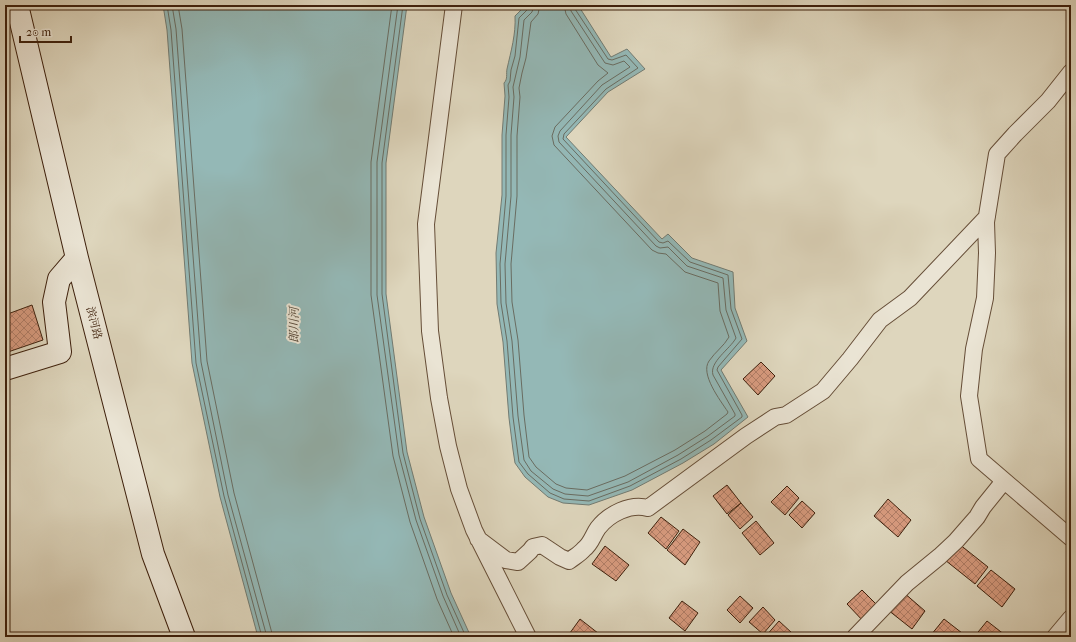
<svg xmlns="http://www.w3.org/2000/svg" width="1076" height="642" font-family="'IM FELL French Canon','Noto Serif SC',serif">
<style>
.water{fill:#94b8b6;stroke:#727b72}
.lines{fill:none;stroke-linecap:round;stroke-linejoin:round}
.shore{stroke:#696c61;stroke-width:1}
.building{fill:url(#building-cross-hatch);stroke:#3e200c}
.street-casing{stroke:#664e38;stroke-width:18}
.secondary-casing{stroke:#3e200c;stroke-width:24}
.street{stroke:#eae4d4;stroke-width:16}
.secondary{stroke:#eae4d4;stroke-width:22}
.labels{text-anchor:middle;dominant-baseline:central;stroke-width:4;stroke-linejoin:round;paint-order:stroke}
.street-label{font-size:11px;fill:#3e200c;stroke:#eae4d4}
.water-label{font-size:12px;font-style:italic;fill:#544636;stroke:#eae4d4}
</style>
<defs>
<pattern id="building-cross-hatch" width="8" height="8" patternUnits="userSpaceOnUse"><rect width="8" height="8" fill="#d79a7e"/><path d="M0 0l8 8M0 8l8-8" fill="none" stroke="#b07d66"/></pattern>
</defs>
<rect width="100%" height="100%" fill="#ded6bd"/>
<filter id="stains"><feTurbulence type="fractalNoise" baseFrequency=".005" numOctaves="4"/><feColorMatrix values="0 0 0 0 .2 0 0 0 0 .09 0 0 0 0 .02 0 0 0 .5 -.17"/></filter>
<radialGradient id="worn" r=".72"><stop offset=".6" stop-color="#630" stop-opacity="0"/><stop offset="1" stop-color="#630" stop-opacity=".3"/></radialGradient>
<path class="water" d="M163,5H407L386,163V294L407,452L424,517L451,593L471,637H258L220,497L192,363L167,30Z
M532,5H578L611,57L627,49L645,69L608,92L566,137L662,239L668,234L692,258L733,272L735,308L747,341L721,370L748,417L714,444L683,463L632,490L589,505L563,503L548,497L525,477L515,463L513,450L509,418L503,342L497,304L496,253L502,195V135L505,96L504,83C508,79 506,74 507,69C511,51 516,34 515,16L525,6Z"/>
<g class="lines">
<path class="shore" d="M167,5L171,30L196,363L224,496L262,637
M172,5L176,29L201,362L228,495L267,637
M178,5L182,29L207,361L234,493L273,637
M392,5L371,162V295L393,456L410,522L437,599L454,637
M398,5L377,162V295L399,455L416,520L443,596L461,637
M403,5L382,163V294L403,453L420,519L447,595L466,637
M529,5L528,9L519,18L515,56L511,70L510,81L508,85L509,97L506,135V196L500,264L501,303L507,341L513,417L519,462L528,474L550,493L564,499L589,501L630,486L681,459L711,440L742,417V415L717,370L718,367L742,339L731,309L728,275L690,262L668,241L663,243L659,242L563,139L564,134L606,89L638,68L626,55L612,60L608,59L575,9V5
M534,5L532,12L524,20L520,57L513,87L514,97L511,135V196L505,264L506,303L512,341L518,416L524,460L531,471L553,489L565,494L588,496L628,482L678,455L708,436L735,416V414L713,375C709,362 730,349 736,338L726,310L723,278L687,266L668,247L660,248L656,246L559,142L558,136L560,131L602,85L630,67L624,61L613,65L605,63L571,11L570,5
M540,5L538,14L531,22L526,58L522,73L519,88L520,97L517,136V196L511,264L512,302L518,340L524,415L529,457L536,467L556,484L566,488L587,490L625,476L675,450L705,431L727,414L728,412C720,400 700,374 709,361C715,352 724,346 729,337L720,311L718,283L685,272L666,254L658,253L652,250L554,145L552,136L555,127L598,81L608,73L598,65L566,14L564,5"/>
</g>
<path class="building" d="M32,305L43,340L5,353V315Z
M761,362L775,376L758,395L743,379Z
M727,485L741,503L727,514L713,496Z
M787,486L799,498L785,515L771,502Z
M888,499L911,520L898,537L874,516Z
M802,501L815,513L802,528L789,515Z
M741,503L753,517L740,529L728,515Z
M661,517L679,531L666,549L648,533Z
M756,521L774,543L760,555L742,533Z
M683,529L700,542L685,565L667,550Z
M959,544L988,567L975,584L945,560Z
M605,546L629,565L616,581L592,564Z
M991,570L1015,589L1002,607L977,586Z
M862,590L879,607L865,623L847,604Z
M903,592L925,611L912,629L888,610Z
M740,596L753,608L740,623L727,610Z
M682,601L698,613L685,631L669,618Z
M763,607L775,620L763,634L749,622Z
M580,619L603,637H567Z
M944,619L962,633L959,637H933L931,635Z
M779,621L792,633L789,637H765Z
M987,621L1005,635L1004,637H974Z"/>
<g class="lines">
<g class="street-casing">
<path id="street" d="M454,5L426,224L430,331L439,398L448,446L459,489L474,530L528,637
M1071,72L1048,101L1015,134L997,154L986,222L987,253L985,298L974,349L969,396L979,459L1071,538
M478,539L506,560L518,562L530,551L533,547L542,545L560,557L569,561C574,557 580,554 584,549C591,544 593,535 598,528C609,514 630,503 648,508L746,436L775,417L786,415L823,391L850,359L880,320L910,298L987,217
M855,637L907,583L940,556L956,541L977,517L983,507L1004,481
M1055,637L1071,618"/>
</g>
<g class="secondary-casing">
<path id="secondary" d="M17,5L77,258L153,554L184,637
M5,369L60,352L54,302L59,279L77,258"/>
</g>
<use href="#street" class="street"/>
<use href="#secondary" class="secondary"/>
</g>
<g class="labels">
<g class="street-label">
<text transform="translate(94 323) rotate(76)">滨河路</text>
</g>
<g class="water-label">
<text transform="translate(294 325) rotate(-90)">郎川河</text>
</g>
</g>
<rect width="1076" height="642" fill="none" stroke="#ded6bd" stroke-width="20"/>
<rect x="6" y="6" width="1064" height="630" fill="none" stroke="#3e200c" stroke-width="2"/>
<rect x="10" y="10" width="1056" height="622" fill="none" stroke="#3e200c"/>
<path d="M20 36v6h51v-6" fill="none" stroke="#3e200c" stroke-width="2"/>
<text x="26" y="36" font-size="12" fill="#3e200c" stroke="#eae4d4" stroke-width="3" paint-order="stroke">20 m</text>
<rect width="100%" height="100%" filter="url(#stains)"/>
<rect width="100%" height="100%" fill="url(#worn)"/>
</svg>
